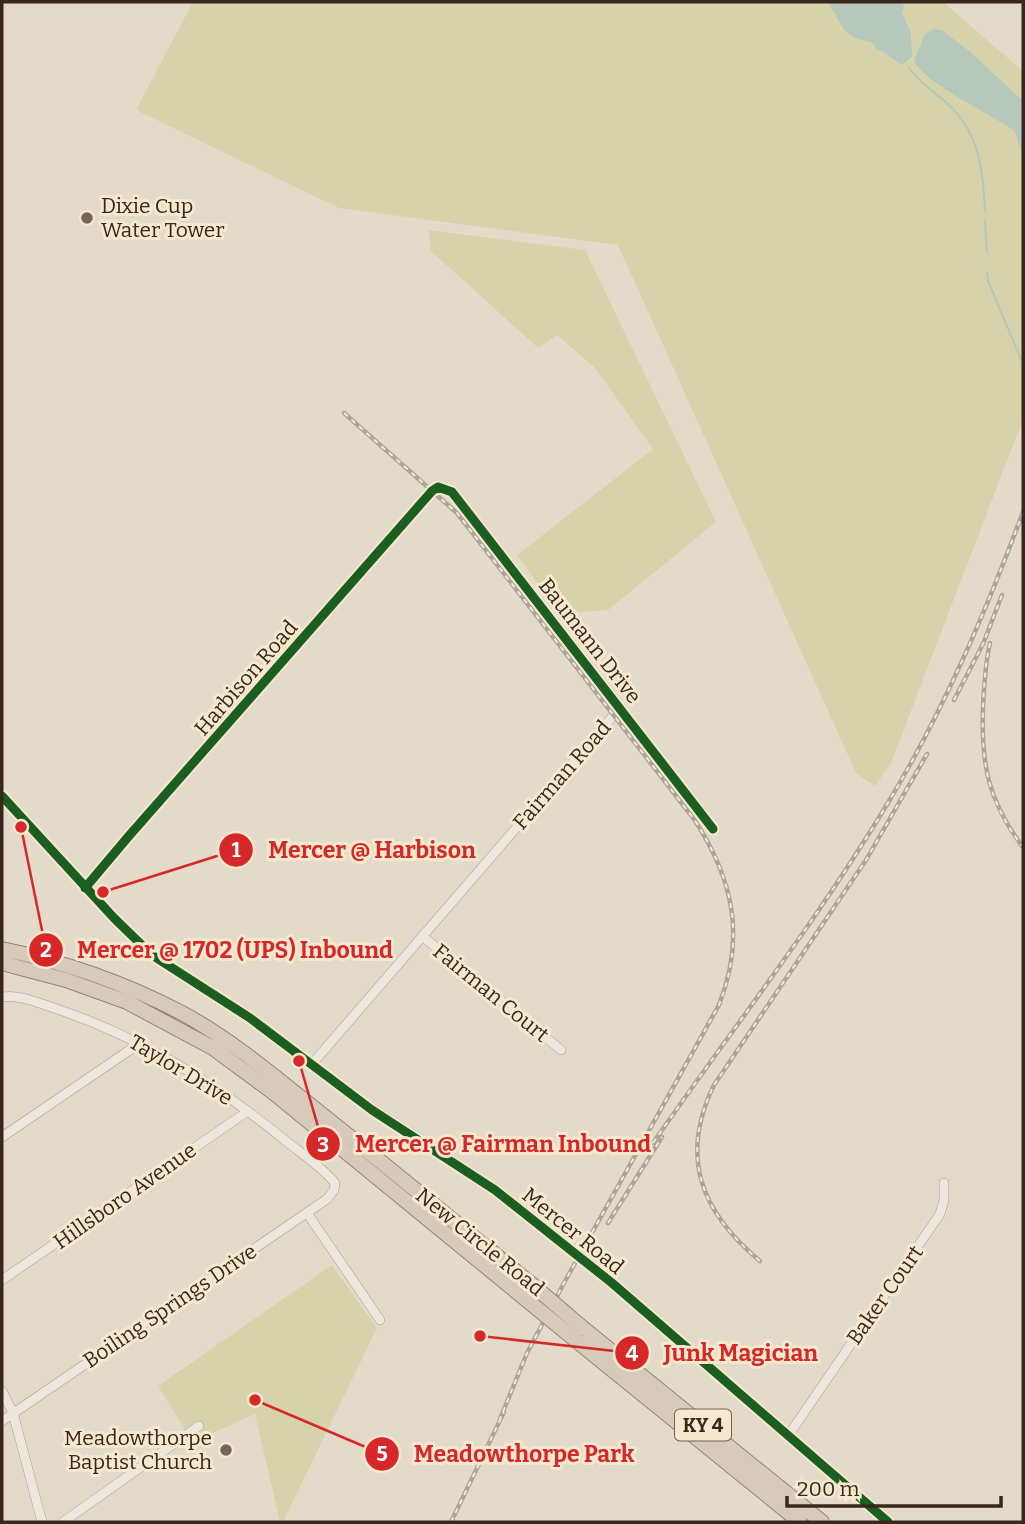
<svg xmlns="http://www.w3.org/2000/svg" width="1025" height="1524" font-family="Bitter,serif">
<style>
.green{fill:#d6d3ab}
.water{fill:#b6c8bb}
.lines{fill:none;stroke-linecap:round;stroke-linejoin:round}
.stream{stroke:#b6c8bb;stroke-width:2}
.minor-casing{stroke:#a99f94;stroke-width:10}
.highway-casing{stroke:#8e857a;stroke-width:16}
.minor{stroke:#ece6dc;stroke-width:9}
.highway{stroke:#d7cabb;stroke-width:14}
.rail-casing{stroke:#aba49c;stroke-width:4.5}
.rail{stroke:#f6e8ce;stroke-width:2;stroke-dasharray:5;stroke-linecap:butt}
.minor-bridge-casing{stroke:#a99f94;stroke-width:10;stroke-linecap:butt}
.highway-bridge-casing{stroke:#8e857a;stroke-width:16;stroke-linecap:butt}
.minor-bridge{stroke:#ece6dc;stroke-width:9}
.highway-bridge{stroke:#d7cabb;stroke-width:14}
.cycleway-casing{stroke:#f6e8ce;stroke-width:13}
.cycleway{stroke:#1b5e20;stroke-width:9}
.poi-dot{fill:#746659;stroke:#f6e8ce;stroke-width:2.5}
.labels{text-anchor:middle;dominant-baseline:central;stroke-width:6;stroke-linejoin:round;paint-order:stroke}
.shield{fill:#f6e8ce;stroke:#706151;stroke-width:2}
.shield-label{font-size:19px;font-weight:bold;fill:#37271c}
.poi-label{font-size:21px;fill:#37271c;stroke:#f6e8ce;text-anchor:start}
.street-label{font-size:21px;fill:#37271c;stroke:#f6e8ce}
.leader{fill:none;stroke:#d62828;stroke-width:2.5}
.callout-dot{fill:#d62828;stroke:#f6e8ce;stroke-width:2.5}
.mark-label{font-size:21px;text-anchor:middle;font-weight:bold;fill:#fff}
.callout-label{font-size:23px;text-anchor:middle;font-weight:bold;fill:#d62828;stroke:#f6e8ce;stroke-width:6;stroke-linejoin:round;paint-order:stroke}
</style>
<rect width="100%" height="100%" fill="#e4daca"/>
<path class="green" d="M193,2H943L1023,71V419L891,763L875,786L856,773L618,245L339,208L136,110Z
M428,230L585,250L716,522L608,610L581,612L550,601L517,555L653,449L595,368L557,335L538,348L431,251Z
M332,1265L377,1328L283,1522H280L255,1414L193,1442L158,1386Z"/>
<path class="water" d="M828,2H902L904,8L902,13L911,33L912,57L902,65L882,51L877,50L872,42L857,39L844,30Z
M934,29L942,30L969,51L1023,101V155L1014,130C993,116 922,81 914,61L925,34Z"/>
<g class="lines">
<path class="stream" d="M909,68C919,82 936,93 949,105C980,135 983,170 985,211
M985,220L987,253
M987,272L988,281L1023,364"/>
<g class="minor-casing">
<path id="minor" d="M2,796L114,918L152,955L250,1018L347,1092L470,1172L561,1243
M85,888L128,837L432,491L438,487L452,492L713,829
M422,936L561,1050
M2,997C19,994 38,1003 54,1008C141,1037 215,1083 286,1141C302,1154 322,1167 335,1183L334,1190L327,1199L2,1421
M312,1064L620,708
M2,1137L140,1043
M307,1213L380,1320
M2,1280L248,1111
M612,1283L888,1522
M2,1391L13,1413L42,1522
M788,1436L940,1214L944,1200V1183
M63,1522L199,1426"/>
</g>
<g class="highway-casing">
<path id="highway" d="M2,949C65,962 125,983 182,1013C232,1040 275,1077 320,1113C392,1170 463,1229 535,1287
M2,963L66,980L127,1002L213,1048L274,1093L528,1301
M584,1329L822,1522
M578,1342L800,1522"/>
</g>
<use href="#minor" class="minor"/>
<use href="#highway" class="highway"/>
<g class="rail-casing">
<path id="rail" d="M344,413L457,513L694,819C733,879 746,936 719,1005L564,1283L527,1353L500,1419
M990,643C985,664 984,686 983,708C981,764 988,800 1022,846
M954,700L983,644L1002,595
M653,1143C732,1029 818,920 889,801C944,710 986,611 1023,512
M608,1223L662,1137
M760,1261C701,1212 679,1157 714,1085L866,860L927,754
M451,1522L504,1412"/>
</g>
<use href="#rail" class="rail"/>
<g class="minor-bridge-casing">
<path id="minor-bridge" d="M561,1243L612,1283"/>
</g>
<g class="highway-bridge-casing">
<path id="highway-bridge" d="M535,1287L584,1329
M528,1301L578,1342"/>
</g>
<use href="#minor-bridge" class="minor-bridge"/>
<use href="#highway-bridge" class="highway-bridge"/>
<g class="cycleway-casing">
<path id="cycleway" d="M2,796L114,918L152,955L250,1018L372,1110L495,1190L612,1283L888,1522
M85,888L128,837L432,491L438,487L452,492L713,829"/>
</g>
<use href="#cycleway" class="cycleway"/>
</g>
<g class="poi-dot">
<circle cx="87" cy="218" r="7"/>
<circle cx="226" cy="1450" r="7"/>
</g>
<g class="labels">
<rect class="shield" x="675" y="1409.5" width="56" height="31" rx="5"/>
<g class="shield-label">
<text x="703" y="1425">KY 4</text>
</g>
<g class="poi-label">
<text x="101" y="206">Dixie Cup<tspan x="101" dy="24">Water Tower</tspan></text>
<text x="212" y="1438" text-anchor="end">Meadowthorpe<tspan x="212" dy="24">Baptist Church</tspan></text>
</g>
<g class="street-label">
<text transform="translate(590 641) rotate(52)">Baumann Drive</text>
<text transform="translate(246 678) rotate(-49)">Harbison Road</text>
<text transform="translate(562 775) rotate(-49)">Fairman Road</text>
<text transform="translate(491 993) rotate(39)">Fairman Court</text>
<text transform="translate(181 1070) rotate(31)">Taylor Drive</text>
<text transform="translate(125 1196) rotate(-35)">Hillsboro Avenue</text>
<text transform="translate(573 1231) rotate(39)">Mercer Road</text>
<text transform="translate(480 1242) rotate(39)">New Circle Road</text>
<text transform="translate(885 1295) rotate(-55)">Baker Court</text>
<text transform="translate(170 1306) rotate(-34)">Boiling Springs Drive</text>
</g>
</g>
<path class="leader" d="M103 892L236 850M21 827L46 950M299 1061L323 1144M480 1336L632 1353M255 1400L382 1454"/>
<g class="callout-dot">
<circle cx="103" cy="892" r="7"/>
<circle cx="21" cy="827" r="7"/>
<circle cx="299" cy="1061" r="7"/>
<circle cx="480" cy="1336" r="7"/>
<circle cx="255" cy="1400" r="7"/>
<circle cx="236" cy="850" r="18"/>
<circle cx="46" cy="950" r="18"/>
<circle cx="323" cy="1144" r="18"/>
<circle cx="632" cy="1353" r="18"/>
<circle cx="382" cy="1454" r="18"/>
</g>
<g class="mark-label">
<text x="236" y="857">1</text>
<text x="46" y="957">2</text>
<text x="323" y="1152">3</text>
<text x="632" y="1361">4</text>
<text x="382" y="1461">5</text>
</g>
<g class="callout-label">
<text x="372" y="858">Mercer @ Harbison</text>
<text x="235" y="958">Mercer @ 1702 (UPS) Inbound</text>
<text x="503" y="1152">Mercer @ Fairman Inbound</text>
<text x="741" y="1361">Junk Magician</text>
<text x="524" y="1462">Meadowthorpe Park</text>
</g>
<rect width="1025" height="1524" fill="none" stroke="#37271c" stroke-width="7"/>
<path d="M787 1496v10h214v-10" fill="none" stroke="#37271c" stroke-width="3.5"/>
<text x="797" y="1496" font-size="21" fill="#37271c" stroke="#f6e8ce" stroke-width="5" paint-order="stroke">200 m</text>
</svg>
